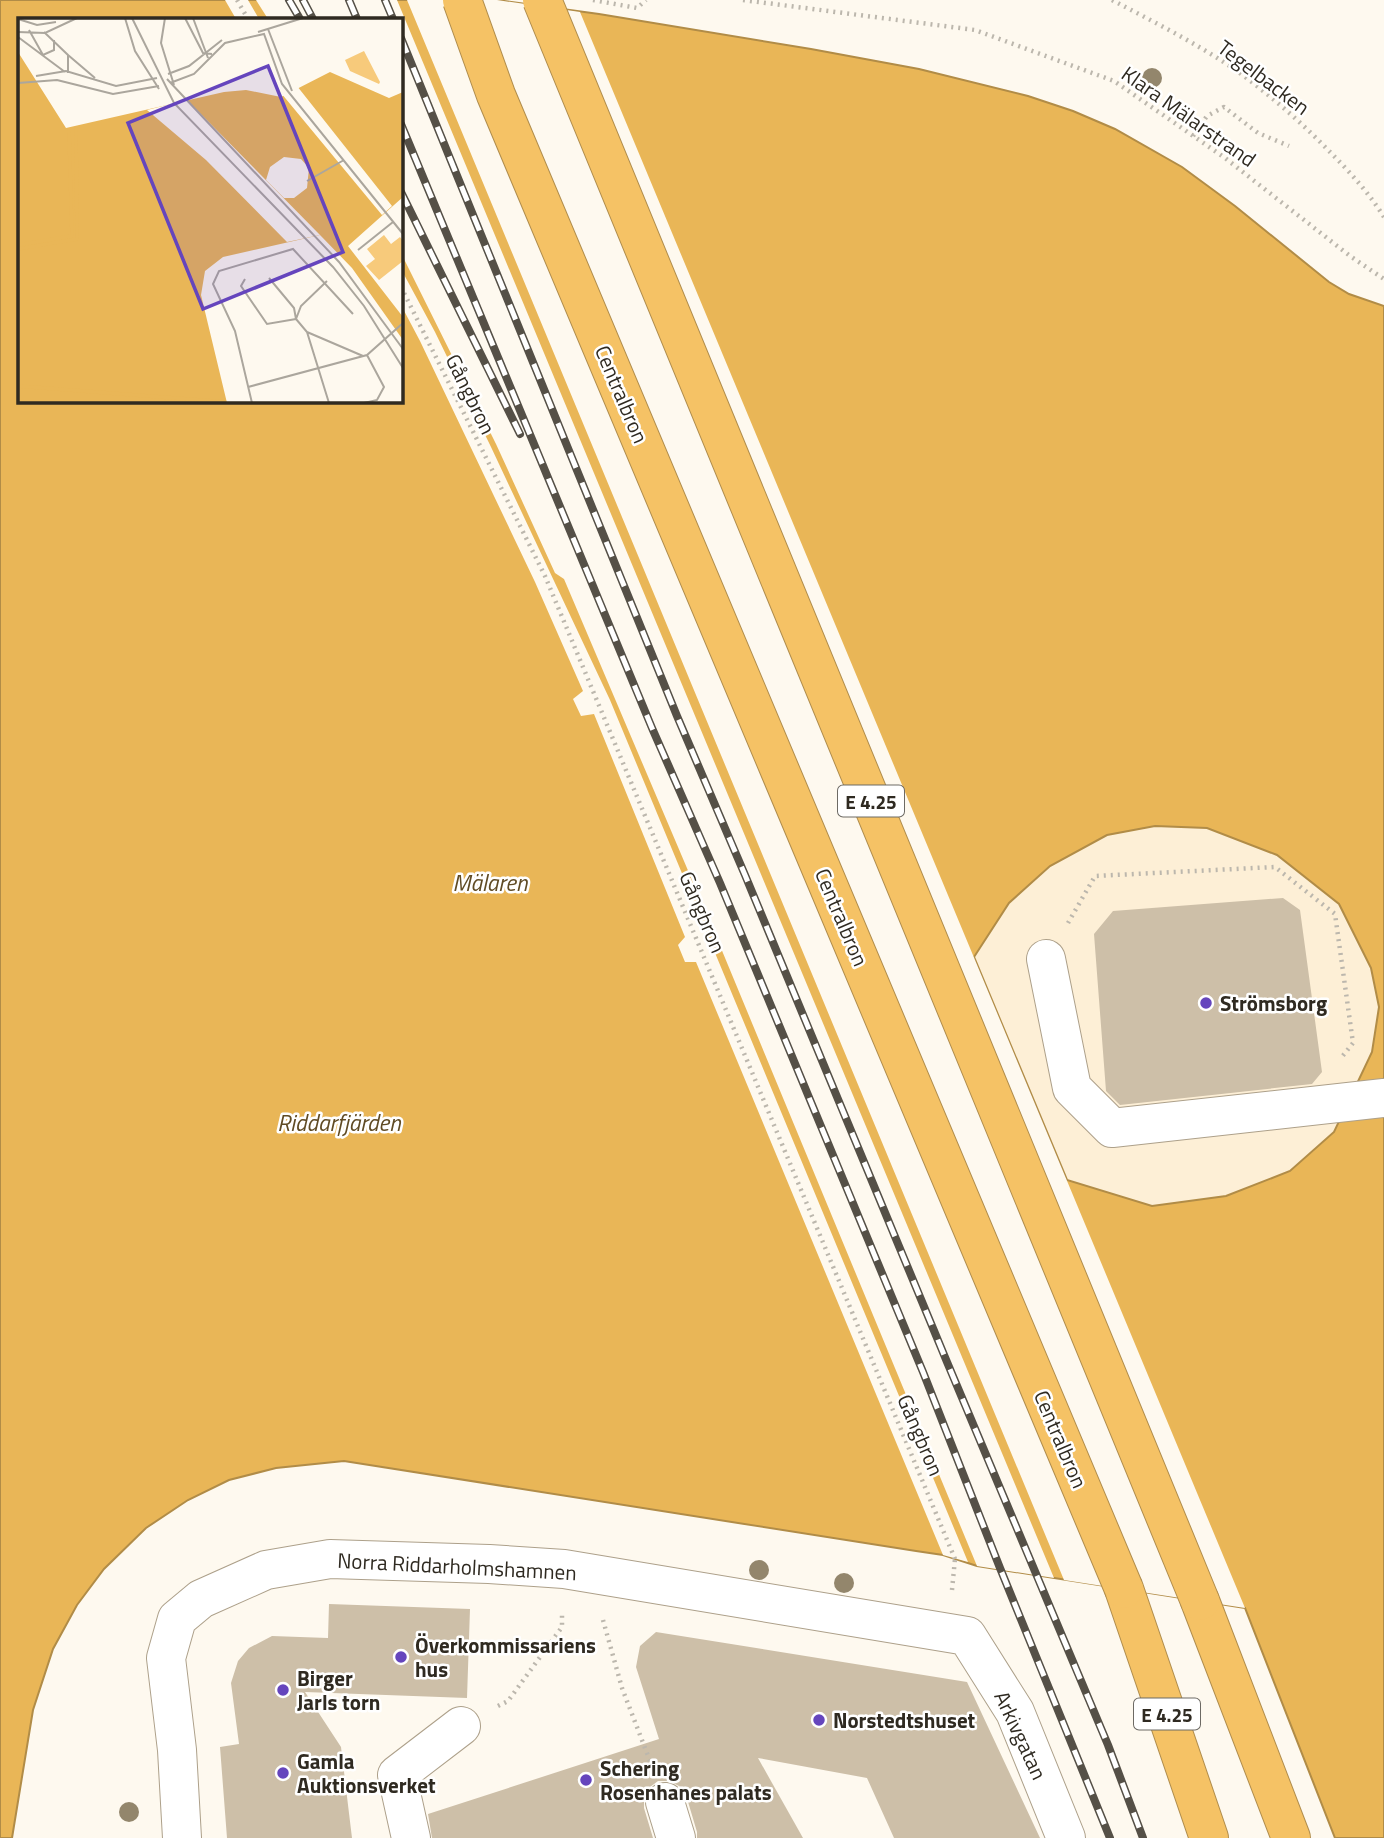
<svg xmlns="http://www.w3.org/2000/svg" width="1384" height="1838" font-family="'Titillium Web',sans-serif">
<style>
.built{fill:#fdefd6}
.water{fill:#e9b657;stroke:#b18c47;stroke-width:2;fill-rule:evenodd}
.pier{fill:#fef9ef}
.building{fill:#cdbfa8}
.lines{fill:none;stroke-linecap:round;stroke-linejoin:round}
.minor-casing{stroke:#ada08a;stroke-width:40}
.highway-casing{stroke:#b08d4d;stroke-width:40}
.path{stroke:#bcb7ad;stroke-width:4.5;stroke-dasharray:2 5;stroke-linecap:butt}
.minor{stroke:#fff;stroke-width:38}
.highway{stroke:#f5c265;stroke-width:38}
.rail-casing{stroke:#555047;stroke-width:8}
.rail{stroke:#fff;stroke-width:5;stroke-dasharray:16;stroke-linecap:butt}
.highway-bridge-casing{stroke:#b08d4d;stroke-width:40;stroke-linecap:butt}
.path-bridge{stroke:#bcb7ad;stroke-width:4.5;stroke-dasharray:2 5;stroke-linecap:butt}
.highway-bridge{stroke:#f5c265;stroke-width:38}
.tree{fill:#93866c}
.poi-dot{fill:#6545bd;stroke:#fff;stroke-width:2.5}
.labels{text-anchor:middle;dominant-baseline:central;stroke-width:5;stroke-linejoin:round;paint-order:stroke}
.shield{fill:#fff;stroke:#6d6a64;stroke-width:2}
.shield-label{font-size:19px;font-weight:bold;fill:#2f2a21}
.street-label{font-size:21px;fill:#2f2a21;stroke:#fff}
.poi-label{font-size:21px;font-weight:bold;fill:#2f2a21;stroke:#fff;text-anchor:start}
.water-label{font-size:23px;font-style:italic;fill:#604b24;stroke:#fff}
.inset-river{fill:none;stroke:#e9b657;stroke-width:3.5}
.inset-road{fill:none;stroke:#aba69d;stroke-width:2}
.view{fill:#6545bd;fill-opacity:0.15;stroke:#6545bd;stroke-width:3.5}
.inset-edge{fill:none;stroke:#2f2a21;stroke-width:3.5}
</style>
<rect width="100%" height="100%" fill="#fef9ef"/>
<path class="built" d="M1155,826L1207,828L1277,855L1339,904L1371,968L1379,1007L1372,1052L1335,1132L1290,1171L1226,1196L1152,1207L1067,1180L974,957L1009,903L1050,866L1107,835Z"/>
<path class="water" d="M0,0H497L599,14L811,49L919,69L1028,96L1073,111L1115,129L1182,167L1235,206L1329,282L1349,294L1384,306V1838H1335L1245,1608L977,1566L943,1555L916,1551L344,1461L276,1468L229,1480L188,1500L146,1528L104,1569L77,1605L53,1649L33,1710L12,1838H0ZM19,19H401V401H19ZM1155,826L1207,828L1277,855L1339,904L1371,968L1379,1007L1372,1052L1334,1132L1290,1171L1226,1196L1152,1206L1067,1180L974,957L1009,903L1050,866L1107,835Z"/>
<path class="pier" d="M225,0H248L259,19H236Z
M256,0H397L1054,1578L977,1566L718,941L564,579L555,573L496,444L401,253V19H268Z
M407,0H497L580,12L1245,1608L1064,1580Z
M401,269L435,332L491,447L610,700L968,1562L943,1555L696,962H685L678,945L685,937L594,714L581,716L573,699L583,691L535,582L420,341L401,305Z"/>
<path class="building" d="M1283,898L1300,910L1322,1072L1312,1084L1120,1105L1106,1091L1094,934L1113,911Z
M329,1604L470,1609L467,1698L305,1692L341,1747L352,1838H227L220,1747L239,1744L231,1683L238,1661L249,1648L272,1636L328,1638Z
M656,1632L967,1682L1040,1838H894L867,1778L758,1758L803,1838H697V1832L686,1795L679,1786L669,1781H658L650,1787L644,1796V1808L653,1838H432L428,1814L659,1739L636,1667L640,1646Z"/>
<g class="lines">
<g class="minor-casing">
<path id="minor" d="M1046,959L1072,1088L1112,1128L1384,1098
M665,1802L676,1838
M182,1838L177,1750L166,1658L177,1619L201,1599L266,1570L330,1559L489,1564L564,1569L967,1636L1015,1712L1066,1838
M411,1838L397,1775L461,1726"/>
</g>
<g class="highway-casing">
<path id="highway" d="M1124,1589L1209,1838
M1200,1601L1291,1838"/>
</g>
<path class="path" d="M237,0L248,19
M593,0L637,8L646,0
M743,0L975,30L1114,81L1225,158L1350,256L1384,279
M1112,0C1154,22 1198,44 1237,71C1270,95 1301,122 1329,151C1349,171 1369,193 1384,217
M1193,136L1207,116L1224,107L1258,133L1289,146
M1068,923L1095,876L1275,867L1335,914L1353,1043L1341,1058
M952,1590L955,1559
M603,1620L622,1688L650,1761
M498,1706L508,1701L562,1627V1612"/>
<use href="#minor" class="minor"/>
<use href="#highway" class="highway"/>
<g class="rail-casing">
<path id="rail" d="M289,0L300,19
M303,0L313,19
M349,0L357,19
M385,0L393,19
M401,38L677,716L745,875L947,1362L1108,1745L1143,1838
M401,124L652,728L720,883L923,1372L1000,1568L1110,1838
M401,192L520,434"/>
</g>
<use href="#rail" class="rail"/>
<g class="highway-bridge-casing">
<path id="highway-bridge" d="M462,0L496,95L1124,1589
M542,0L1200,1601"/>
</g>
<path class="path-bridge" d="M401,287L545,576L955,1559"/>
<use href="#highway-bridge" class="highway-bridge"/>
</g>
<g class="tree">
<circle cx="1152" cy="78" r="10"/>
<circle cx="759" cy="1570" r="10"/>
<circle cx="844" cy="1583" r="10"/>
<circle cx="129" cy="1812" r="10"/>
</g>
<g class="poi-dot">
<circle cx="1206" cy="1003" r="7"/>
<circle cx="401" cy="1657" r="7"/>
<circle cx="283" cy="1690" r="7"/>
<circle cx="819" cy="1720" r="7"/>
<circle cx="283" cy="1773" r="7"/>
<circle cx="586" cy="1780" r="7"/>
</g>
<g class="labels">
<g class="shield">
<rect x="838" y="785.5" width="66" height="31" rx="5"/>
<rect x="1134" y="1698.5" width="66" height="31" rx="5"/>
</g>
<g class="shield-label">
<text x="871" y="801">E 4.25</text>
<text x="1167" y="1714">E 4.25</text>
</g>
<g class="street-label">
<text transform="translate(1264 77) rotate(37)">Tegelbacken</text>
<text transform="translate(1189 116) rotate(35)">Klara Mälarstrand</text>
<text transform="translate(471 394) rotate(64)">Gångbron</text>
<text transform="translate(622 394) rotate(67)">Centralbron</text>
<text transform="translate(703 912) rotate(67)">Gångbron</text>
<text transform="translate(842 917) rotate(67)">Centralbron</text>
<text transform="translate(921 1435) rotate(67)">Gångbron</text>
<text transform="translate(1061 1439) rotate(67)">Centralbron</text>
<text transform="translate(457 1566) rotate(3)">Norra Riddarholmshamnen</text>
<text transform="translate(1021 1735) rotate(65)">Arkivgatan</text>
</g>
<g class="poi-label">
<text x="1220" y="1003">Strömsborg</text>
<text x="415" y="1645">Överkommissariens<tspan x="415" dy="24">hus</tspan></text>
<text x="297" y="1678">Birger<tspan x="297" dy="24">Jarls torn</tspan></text>
<text x="833" y="1720">Norstedtshuset</text>
<text x="297" y="1761">Gamla<tspan x="297" dy="24">Auktionsverket</tspan></text>
<text x="600" y="1768">Schering<tspan x="600" dy="24">Rosenhanes palats</tspan></text>
</g>
<g class="water-label">
<text x="490" y="882">Mälaren</text>
<text x="339" y="1122">Riddarfjärden</text>
</g>
</g>
<g transform="translate(18 18)">
<rect width="385" height="385" fill="#fef9ef"/>
<path d="M346,33L362,64L361,66L332,53L327,42ZM366,217L373,226L382,219L385,223V243L361,262L348,248L357,241L349,231Z" fill="#f7ca7b"/>
<path d="M0,34L48,110L206,74L228,72L263,79L312,54L371,80L385,74V179L330,228L385,299V322L334,250L302,217L205,239L187,253L183,277L209,385H0ZM266,139L283,141L291,150L289,170L276,180H266L248,162L252,149Z" fill="#e9b657" fill-rule="evenodd"/>
<path d="M279,68L374,188L364,197L263,75ZM169,82L302,217L269,224L188,142L129,92Z" fill="#fef9ef"/>
<path class="inset-river" d="M0,227L54,218L51,110M0,231L59,221L58,109M0,368L208,384"/>
<path class="inset-road" d="M107,0L117,33L141,71M114,0L156,85L315,249L346,288L385,350M147,0L143,25L156,67M167,0L185,35L194,36M175,0L190,40M0,1L19,7L38,4M250,11L274,73M11,12L25,37L36,32V22M0,14L27,15L59,0M26,14L50,37V55M240,14L285,0M0,19L47,54M50,37L77,60M150,56L171,48L204,22M18,58L48,53L98,68L139,60M149,61L321,244L385,331M0,65L39,62L95,76L141,68M152,65L176,56L207,25L246,16L264,66L385,216M289,163L326,142M340,232L375,204M251,260L276,290L278,301M227,261L223,268L249,306L278,301M278,301L289,314L311,385M278,301L283,288L309,263M289,314L345,338M230,369L349,337L385,305M234,385L217,313L195,266L201,253L275,231L335,296M346,385L359,382L366,369L349,337"/>
<path class="view" d="M250,48L325,234L185,291L110,105Z"/>
<rect width="385" height="385" class="inset-edge"/>
</g>
</svg>
